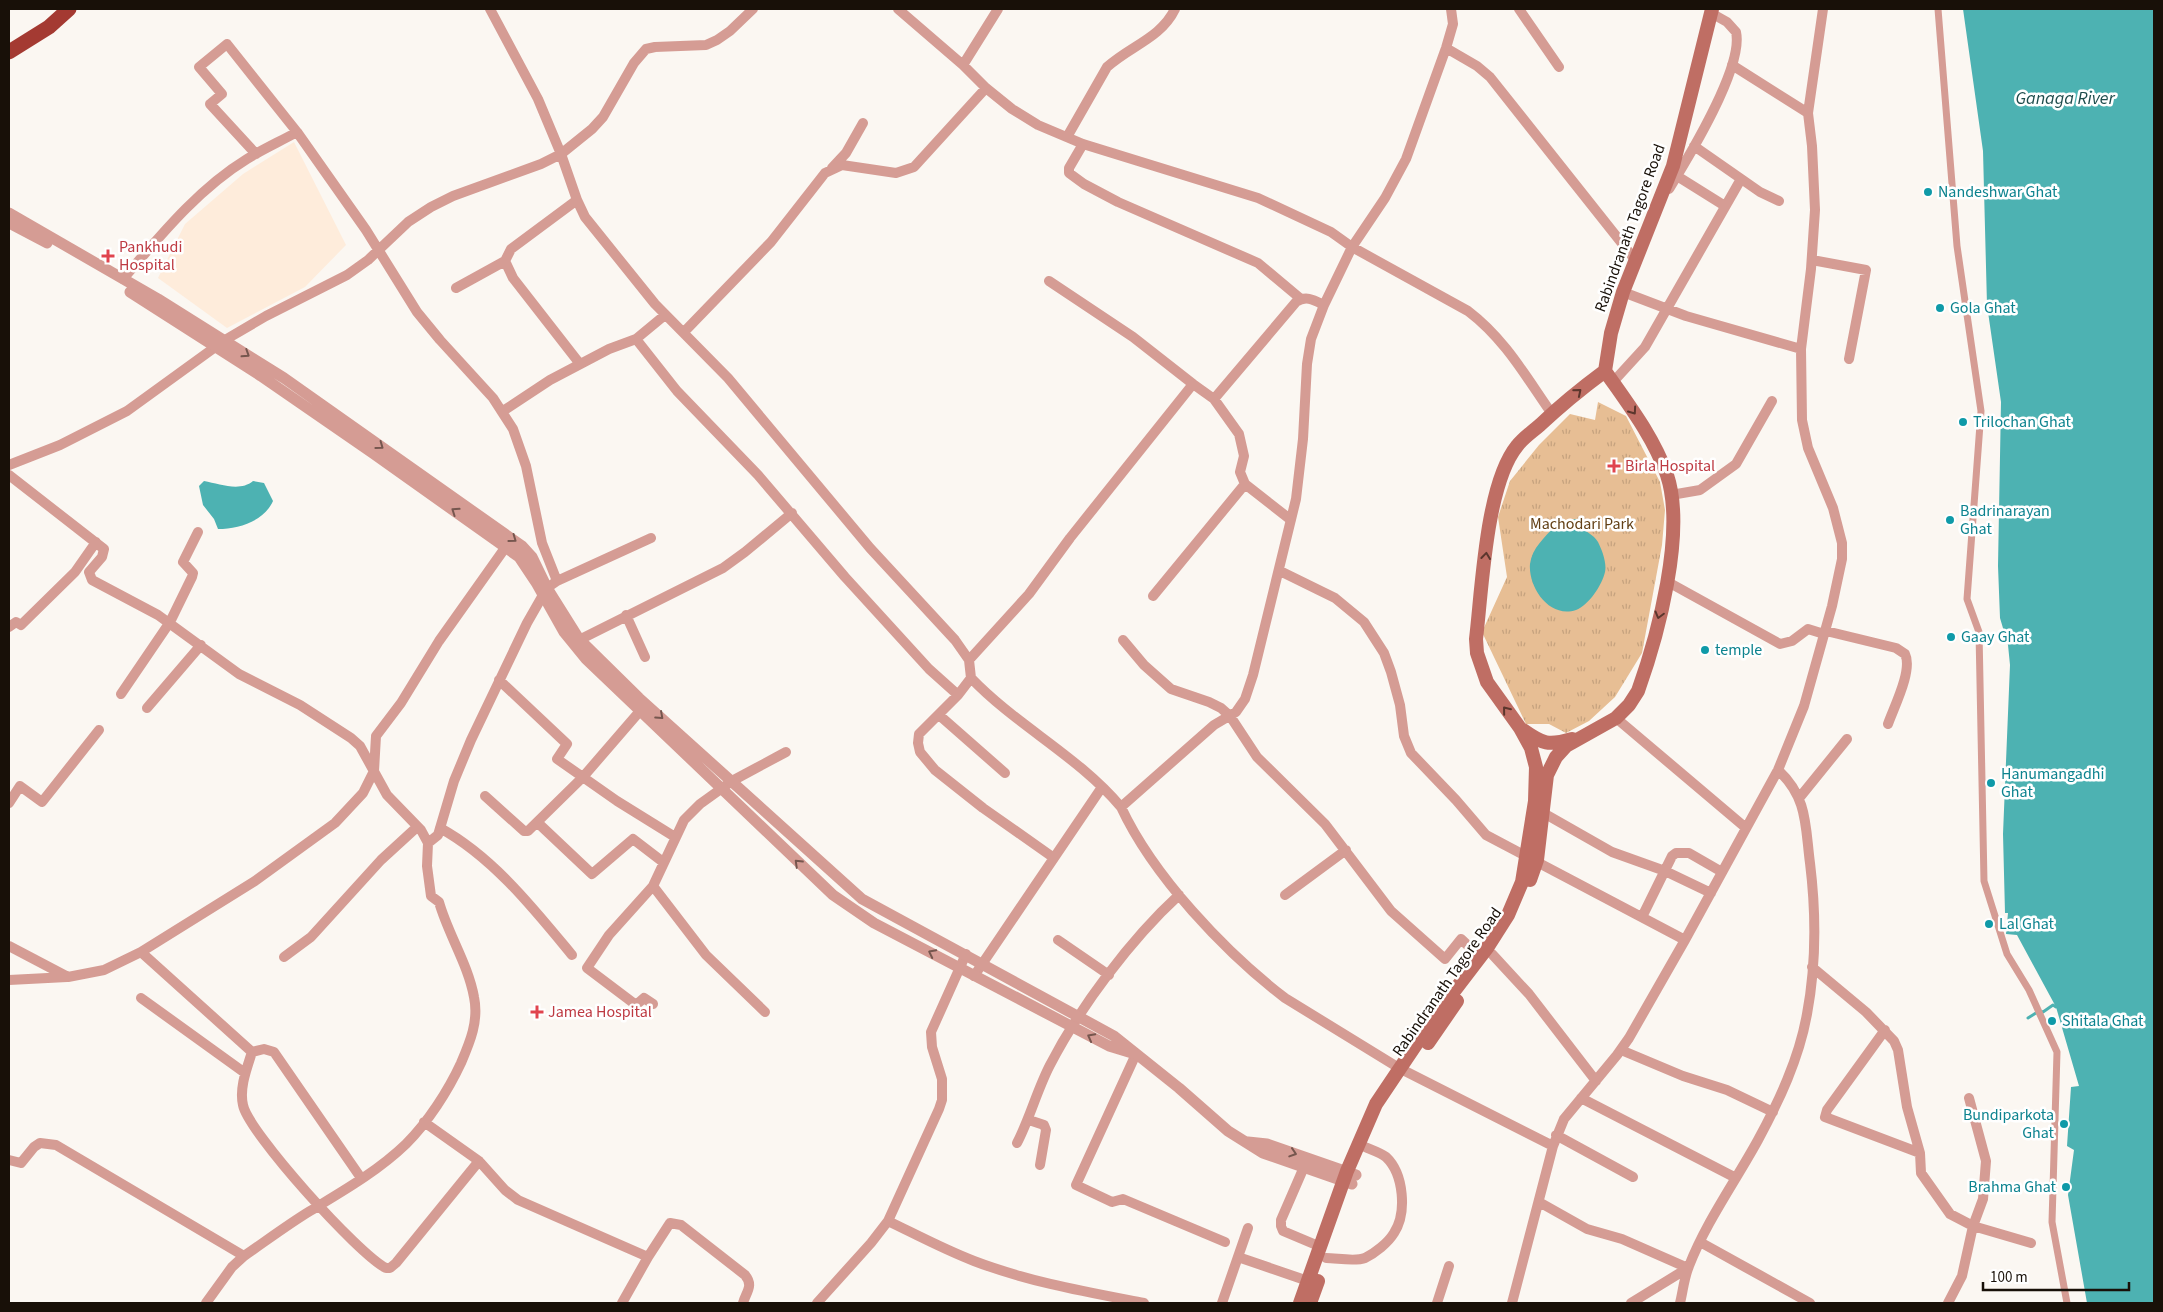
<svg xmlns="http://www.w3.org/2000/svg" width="2163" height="1312" font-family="'Source Sans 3',sans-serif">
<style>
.built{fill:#feecdb}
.park{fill:url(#park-tufts)}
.water{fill:#4db2b2}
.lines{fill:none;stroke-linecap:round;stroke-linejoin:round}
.stream{stroke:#4db2b2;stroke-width:3}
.pedestrian{stroke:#d59c94;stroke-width:7}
.minor{stroke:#d59c94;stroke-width:10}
.tertiary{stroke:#d59c94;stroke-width:11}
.secondary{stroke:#bf6e64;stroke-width:14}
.trunk{stroke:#a43a32;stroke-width:15}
.oneway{stroke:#76564e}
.oneway2{stroke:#5b362d}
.culture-dot{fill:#0f9aa8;stroke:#fff;stroke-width:2}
.health-dot{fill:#e0444e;stroke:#fff;stroke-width:2}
.labels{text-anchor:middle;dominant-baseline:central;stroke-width:5;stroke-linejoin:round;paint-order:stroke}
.culture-label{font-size:16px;fill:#0d838f;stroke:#fff;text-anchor:start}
.street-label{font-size:16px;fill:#181008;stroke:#fff}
.health-label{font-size:16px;fill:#be3a42;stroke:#fff;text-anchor:start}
.park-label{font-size:16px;fill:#634016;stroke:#fff}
.water-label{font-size:18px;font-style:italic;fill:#1e4c4c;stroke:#fff}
</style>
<defs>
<pattern id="park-tufts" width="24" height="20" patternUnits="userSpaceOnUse" patternTransform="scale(1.25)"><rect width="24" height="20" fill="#e7be94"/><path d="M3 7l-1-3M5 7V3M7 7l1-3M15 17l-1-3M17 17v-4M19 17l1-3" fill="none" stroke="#c5a27e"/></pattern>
</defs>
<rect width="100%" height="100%" fill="#fbf7f2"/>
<path class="built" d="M294,142L346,245L305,287L227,328L158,278L185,224L243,174Z"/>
<path class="park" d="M1598,402L1626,416L1660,482L1665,510L1662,545L1642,653L1615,697L1589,721L1566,733L1549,724H1526L1482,632L1507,577L1498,517L1510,481L1539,445L1570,414L1595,420Z"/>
<path class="water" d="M1963,9H2154V1303H2087L2068,1195L2074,1150L2067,1146L2071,1087L2079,1086L2056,1007L2017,935L2006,934L2008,913H2005L2003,834L2010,665L2008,645L2000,618L1998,566L2001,402L1987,305L1983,151Z
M204,481C220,484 240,492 253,481L264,483L273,501C264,521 239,529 218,529L214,519L203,505L199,486Z
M1578,519V526C1584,530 1594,535 1598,542C1602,550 1607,563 1605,572C1602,585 1589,605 1576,610C1549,619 1528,587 1530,564C1532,548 1545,537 1555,526H1567V520Z"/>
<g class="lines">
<path class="stream" d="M2028,1018L2039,1011L2043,1012L2053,1005L2056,1007L2058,1003"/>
<path class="pedestrian" d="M1938,9L1957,246L1981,411L1967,599L1979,632L1984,881L2007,954L2029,990L2057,1052L2052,1222L2067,1303"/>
<path class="minor" d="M490,9L538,99L561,154L577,200L585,217L655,304L728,378L870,548L955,640L969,660L971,678C1017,726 1078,756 1121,807
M898,9L963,65L986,88L1012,109L1038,125L1083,144L1258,198L1331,232L1352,247L1468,311C1505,339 1526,377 1552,414
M1451,9L1453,24L1446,48L1406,159L1385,198L1352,247L1324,305L1311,339L1307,364L1303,439L1296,499L1253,675L1245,699L1236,712L1214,725L1121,807C1153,876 1225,952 1285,998L1399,1068L1553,1146L1512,1303
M1519,9L1559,67
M1446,48L1477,66L1490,77L1636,261
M963,65L998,9
M1732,65L1808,113
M1067,137L1107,67C1130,46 1161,38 1175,9
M1083,144L1069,168V173L1084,184L1118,202L1258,263L1301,299
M1694,146L1760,192L1779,201
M256,154L210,104L222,94L199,67L227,44L297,132
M832,168L846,153L863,123
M1677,176L1725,206
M1669,189C1688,158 1744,67 1736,32L1727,22L1711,13
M577,200L511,249L505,261L513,278L580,364
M1812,260L1866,270L1849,359
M123,279C160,236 198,189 247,159C263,149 281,141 297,132L366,230L417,312L440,340L493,398L513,429L526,466L542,543L557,581L547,588L527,623L471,740L454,781L438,835L428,843L427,866L431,896L439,902C448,934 468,964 474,997C479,1021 470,1042 461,1063C448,1091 428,1122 406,1144C378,1171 343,1191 310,1211C287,1225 266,1241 244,1256L232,1267L206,1303
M1049,281L1133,337L1193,384
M456,288L505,261
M1623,292L1686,316L1801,349
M684,332L771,242L825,173L842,165L896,173L914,167L986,88
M636,339L677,391L758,475L845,577L929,669L958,695L971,678
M1613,382L1645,347L1741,179
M1214,399L1239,434L1244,456L1240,472L1245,484L1291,520
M503,411L550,380L609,349L636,339L665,315
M9,465L60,445L127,411L225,340L266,316L347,275L368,260L408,222L431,207L453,196L541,164L561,154L592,129L603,117L634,63L646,49L655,47L706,45L717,40L730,31L753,9
M9,475L104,549L102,557L89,572L92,580L158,615L239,674L300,705L351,738L360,746L387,795L421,830L428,843
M1671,495L1700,490L1736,464L1772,401
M1280,571L1335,598L1364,622L1384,653L1391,672L1400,705L1404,736L1411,753L1456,800L1486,835L1685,940
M557,581L651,538
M1668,582L1780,644L1792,641L1808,629L1824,634
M1153,596L1245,484
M626,615L645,657
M9,627L16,622L21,625L75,572L96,542
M1826,631L1896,648L1905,654C1913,670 1894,707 1888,724
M1123,640L1144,665L1171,689L1209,702L1221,708L1230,716L1257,757L1325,824L1391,911L1445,959L1461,939L1480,957
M573,643L723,568L745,552L792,513
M969,660L1029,594L1070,538L1193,384L1214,399L1296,302C1306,295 1314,300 1324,305
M499,680L567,744L557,759L617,801L675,837
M121,694L170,622L192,577L193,573L183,562L198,532
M958,695L919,734L918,743L920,752L935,770L983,808L1054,858
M147,708L201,645
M939,715L1005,773
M1616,718L1746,828
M485,796L524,831H528L583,777L640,711
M1800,797L1847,739
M9,803L20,786L42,802L99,730
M1543,811L1547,815L1612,852L1665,871L1711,893
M538,823L592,874L633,839L663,862
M440,828C493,857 534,909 572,955
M653,886L706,955L765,1012
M1285,895L1346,850
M1642,917L1672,856L1676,853H1689L1722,872
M1058,940L1109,975
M9,946L68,977L104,970L141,952L255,881L335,823L363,793L374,771L376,736L401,703L439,641L505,548
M141,952L252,1052
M1492,954L1529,994L1596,1081
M284,957L311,937L381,860L417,827
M1812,967L1866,1012L1894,1041L1898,1050L1907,1107L1920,1153L1921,1173L1950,1214L1973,1226L2031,1243
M974,976L1102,787
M9,980L67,977
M141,998L245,1073
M653,1004L644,998L636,1005L587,968L609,935L653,886L684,820L700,804L732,781L786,752
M1885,1030L1827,1110L1825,1117L1920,1153
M1621,1050L1683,1076L1727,1090L1773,1112
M252,1052C247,1068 239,1088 243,1105C248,1132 359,1255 386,1268H390L396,1263L479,1161
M252,1052L264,1049L274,1052L361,1178
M1136,1054L1076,1185L1112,1202L1123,1199L1225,1242
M1581,1098L1736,1178
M1029,1120L1044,1125L1046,1130L1040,1165
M424,1122L479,1161L505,1190L518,1200L648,1257
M1556,1135L1633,1177
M1017,1143C1030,1118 1037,1090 1050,1065C1080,1007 1131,939 1179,895
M1553,1146L1564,1119L1617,1055L1629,1038L1685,940L1778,770L1804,706L1832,606L1842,559V543L1833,508L1808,448L1802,420L1801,349L1811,269L1815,210L1812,146L1808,113L1823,9
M9,1160L21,1163L34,1147L40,1143L56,1145L244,1256
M1304,1167L1281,1220V1226L1283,1231L1321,1247
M1539,1202L1587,1229L1622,1239L1688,1268
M888,1221C917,1235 945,1250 974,1261C1029,1282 1087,1292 1144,1303
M1700,1242L1810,1303
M1238,1257L1308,1281
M1326,1258C1337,1258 1355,1262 1365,1258C1375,1253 1388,1243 1394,1233C1407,1213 1404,1174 1386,1157C1381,1153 1372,1150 1365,1147
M622,1303L648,1257L670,1223L681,1225L745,1275C754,1286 746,1292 743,1303
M817,1303L871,1243L888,1221L939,1109L942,1100V1079L932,1047L931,1032L966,954
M1222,1303L1248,1228
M1437,1303L1449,1266
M1631,1303L1688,1268
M1680,1303C1683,1291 1684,1278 1689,1266C1706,1222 1735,1182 1758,1140C1779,1101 1799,1059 1807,1014C1816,966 1816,912 1810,863C1805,825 1808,798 1778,770
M1948,1303L1962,1276L1973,1226L1983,1199L1986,1161L1969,1098"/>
<path class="tertiary" d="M9,213L158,299L284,378L522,546L532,557L547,588L579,639L639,698L862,899L1114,1036L1179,1088L1228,1131L1263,1153L1352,1184
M9,223L47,243
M130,292L261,376L374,454L519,557L537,584L564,632L586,659L833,895L874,923L1109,1046L1132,1053
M1248,1142L1267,1144L1356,1175"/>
<path class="secondary" d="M1523,730C1543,744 1548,746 1572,739
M1530,880L1537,860L1547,775L1556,757L1566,746L1616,718L1629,705L1638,691C1658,635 1686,532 1667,475C1653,436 1628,404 1605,371
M1428,1043L1457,1001
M1300,1303L1347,1171L1376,1104L1435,1016L1487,948L1508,915L1522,882L1535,801L1536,767L1531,748L1520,728L1487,682L1477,653L1476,639C1482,589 1486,484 1517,446C1523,438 1532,432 1540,425C1560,406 1582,388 1605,371L1611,333L1623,292L1673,166L1712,9
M1310,1303L1318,1281"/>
<path class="trunk" d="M9,52L49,27L69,9"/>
</g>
<defs><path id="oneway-chevron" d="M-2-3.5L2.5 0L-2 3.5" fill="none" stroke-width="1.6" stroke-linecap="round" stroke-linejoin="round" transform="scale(1.25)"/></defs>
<g class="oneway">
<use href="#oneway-chevron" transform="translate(246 354) rotate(33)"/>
<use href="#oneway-chevron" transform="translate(380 446) rotate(36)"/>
<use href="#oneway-chevron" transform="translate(455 511) rotate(-145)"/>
<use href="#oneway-chevron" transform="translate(513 539) rotate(36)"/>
<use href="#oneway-chevron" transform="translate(660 716) rotate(42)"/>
<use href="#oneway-chevron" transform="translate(798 863) rotate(-136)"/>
<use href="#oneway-chevron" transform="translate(932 953) rotate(-153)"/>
<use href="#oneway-chevron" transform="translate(1091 1037) rotate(-152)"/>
<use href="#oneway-chevron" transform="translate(1293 1153) rotate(18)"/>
</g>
<g class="oneway2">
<use href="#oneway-chevron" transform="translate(1578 392) rotate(-40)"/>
<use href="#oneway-chevron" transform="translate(1633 411) rotate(55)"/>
<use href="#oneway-chevron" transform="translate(1486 556) rotate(-83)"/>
<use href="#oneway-chevron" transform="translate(1659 615) rotate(105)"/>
<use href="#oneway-chevron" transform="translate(1506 710) rotate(-129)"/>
</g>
<g class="culture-dot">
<circle cx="1928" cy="192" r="5"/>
<circle cx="1940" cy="308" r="5"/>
<circle cx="1963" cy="422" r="5"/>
<circle cx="1950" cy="520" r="5"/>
<circle cx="1951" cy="637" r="5"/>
<circle cx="1705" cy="650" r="5"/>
<circle cx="1991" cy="783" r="5"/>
<circle cx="1989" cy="924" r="5"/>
<circle cx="2052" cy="1021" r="5"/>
<circle cx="2064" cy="1124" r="5"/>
<circle cx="2066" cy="1187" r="5"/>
</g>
<g class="health-dot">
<path d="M105.5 248.5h5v5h5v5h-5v5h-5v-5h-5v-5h5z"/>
<path d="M1611.5 458.5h5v5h5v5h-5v5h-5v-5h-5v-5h5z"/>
<path d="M534.5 1004.5h5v5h5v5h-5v5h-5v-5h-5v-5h5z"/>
</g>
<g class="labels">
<g class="culture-label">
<text x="1938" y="192">Nandeshwar Ghat</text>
<text x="1950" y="308">Gola Ghat</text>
<text x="1973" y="422">Trilochan Ghat</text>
<text x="1960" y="511">Badrinarayan<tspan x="1960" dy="18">Ghat</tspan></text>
<text x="1961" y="637">Gaay Ghat</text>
<text x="1715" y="650">temple</text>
<text x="2001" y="774">Hanumangadhi<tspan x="2001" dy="18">Ghat</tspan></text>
<text x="1999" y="924">Lal Ghat</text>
<text x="2062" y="1021">Shitala Ghat</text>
<text x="2054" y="1115" text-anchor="end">Bundiparkota<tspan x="2054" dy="18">Ghat</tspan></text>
<text x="2056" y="1187" text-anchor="end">Brahma Ghat</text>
</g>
<g class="street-label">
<text transform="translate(1630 228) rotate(-70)">Rabindranath Tagore Road</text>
<text transform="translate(1447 982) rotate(-55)">Rabindranath Tagore Road</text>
</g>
<g class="health-label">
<text x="119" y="247">Pankhudi<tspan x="119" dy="18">Hospital</tspan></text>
<text x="1625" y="466">Birla Hospital</text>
<text x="548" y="1012">Jamea Hospital</text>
</g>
<g class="park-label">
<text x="1582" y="524">Machodari Park</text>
</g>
<g class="water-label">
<text x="2065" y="98">Ganaga River</text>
</g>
</g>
<rect width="2163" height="1312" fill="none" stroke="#181008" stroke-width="20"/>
<path d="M1983 1282v8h146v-8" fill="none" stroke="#181008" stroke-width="2.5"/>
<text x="1990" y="1282" font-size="15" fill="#181008" stroke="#ffffff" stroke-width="4" paint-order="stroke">100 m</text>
</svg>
